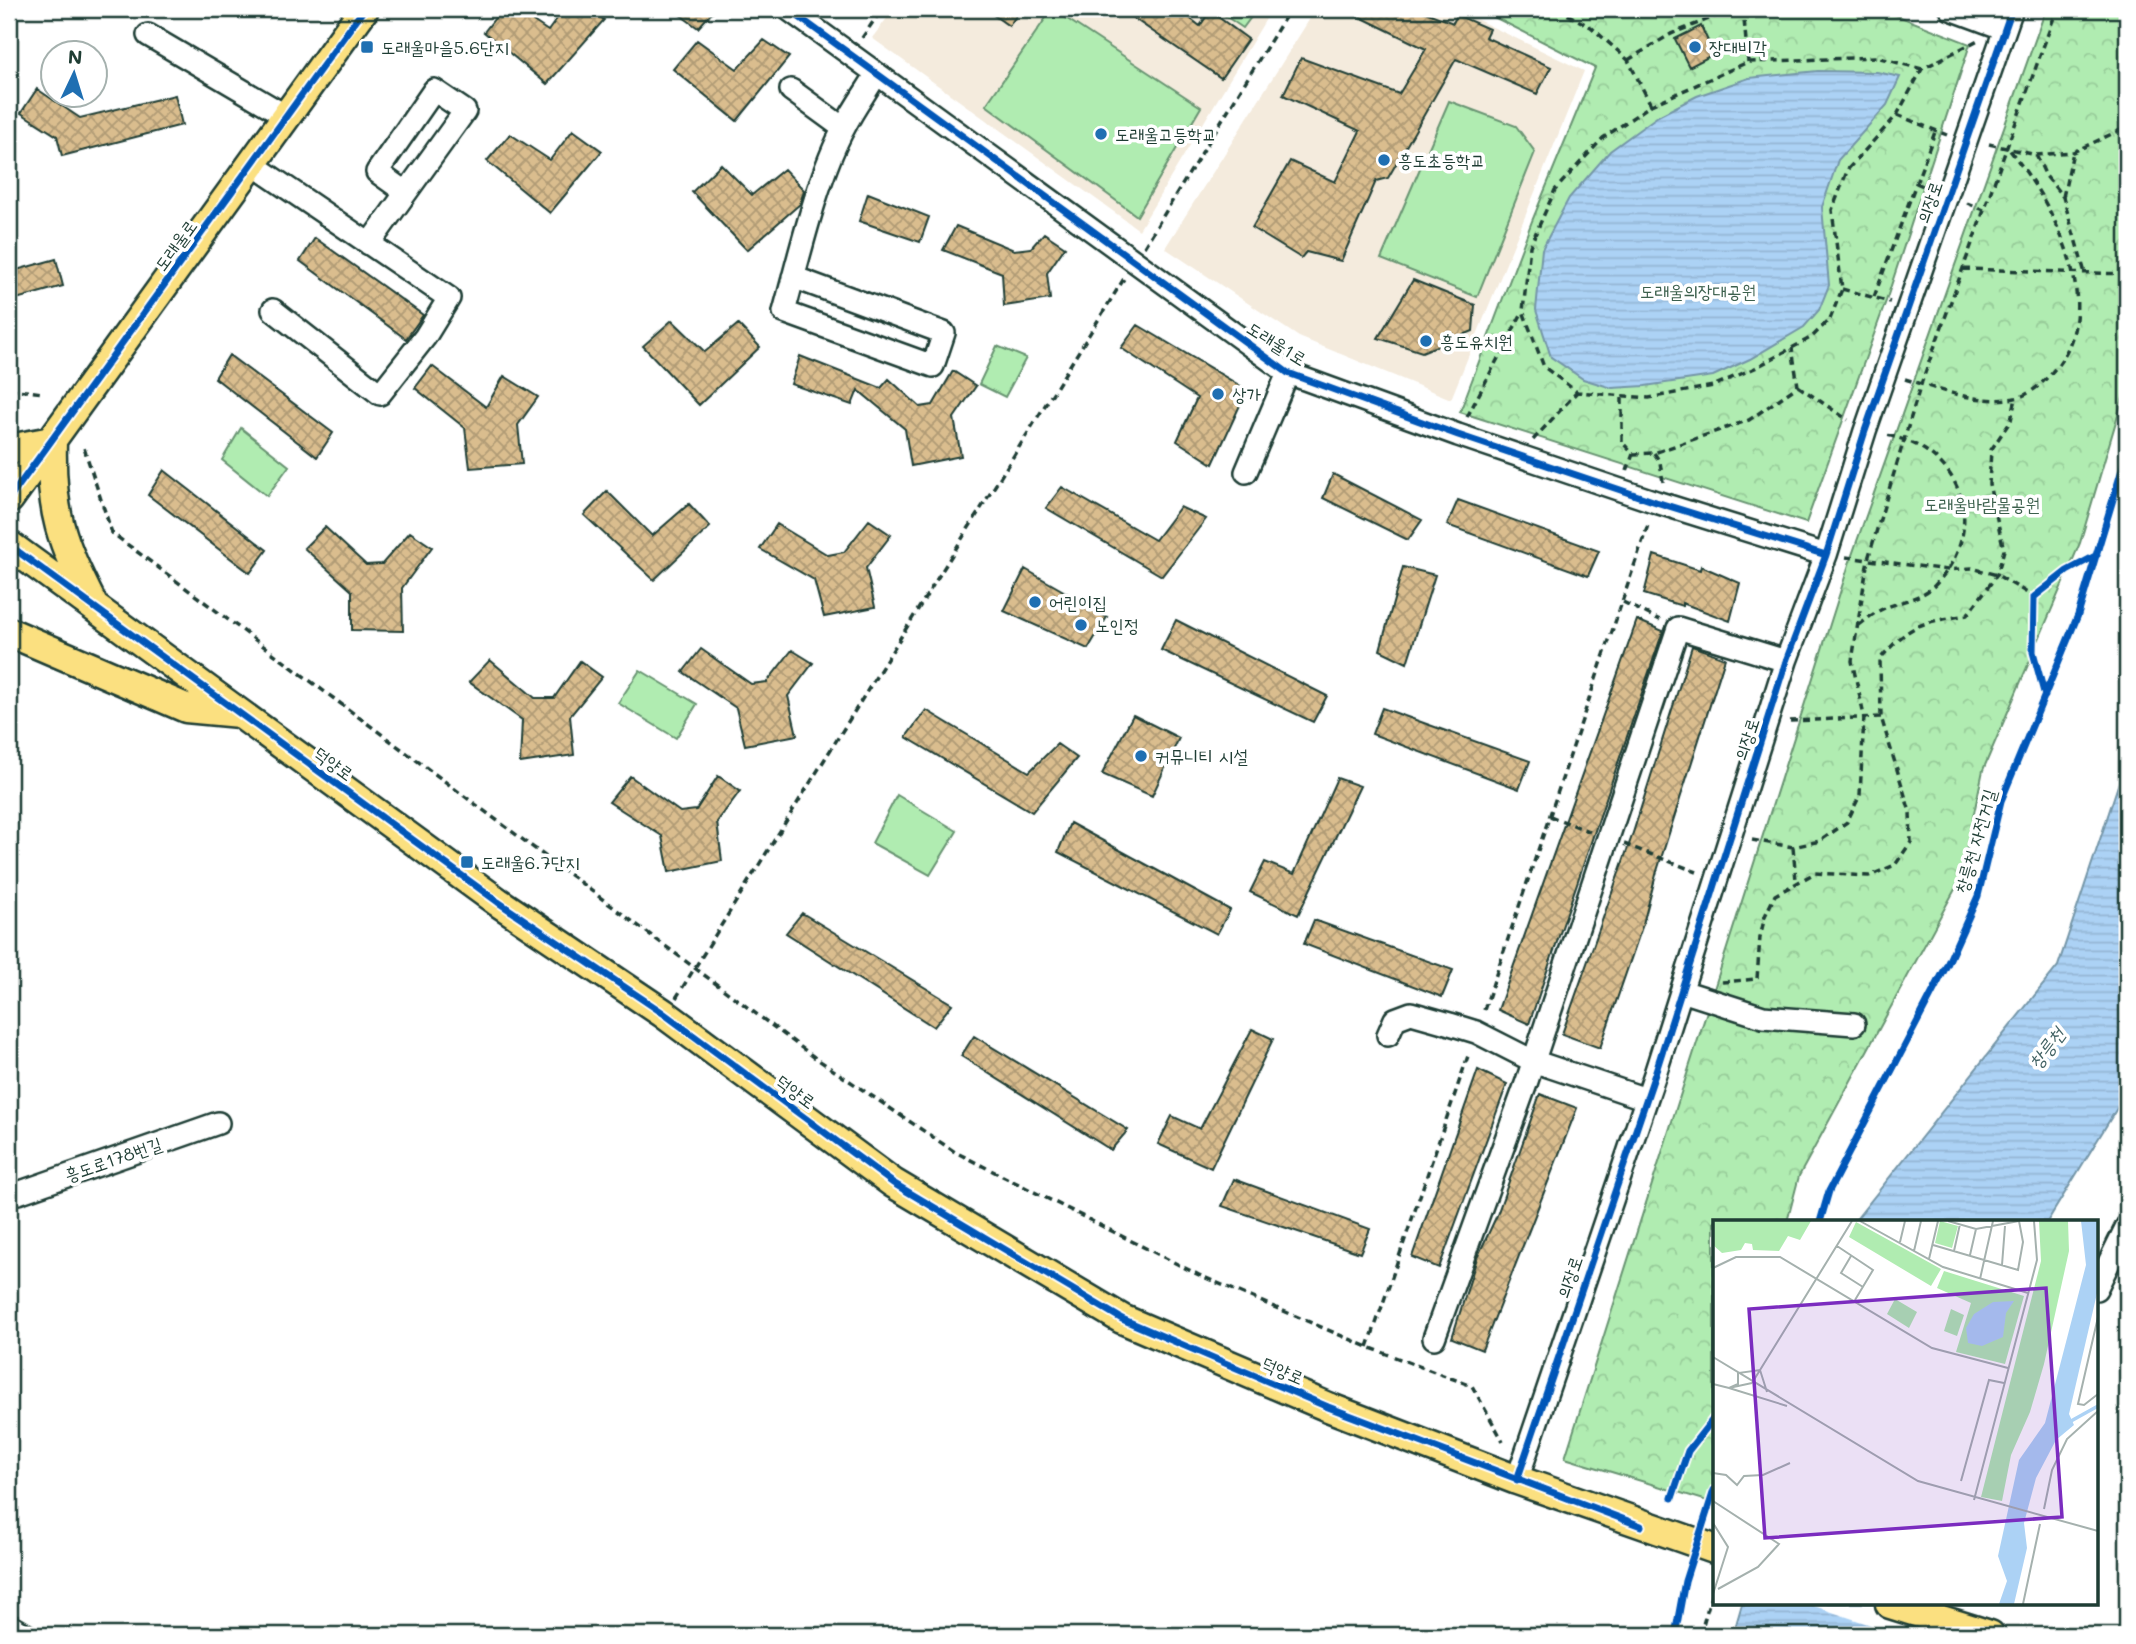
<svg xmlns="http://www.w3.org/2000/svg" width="2136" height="1644" font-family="Mali,'Poor Story',sans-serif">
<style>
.built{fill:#f4ebdd}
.forest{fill:url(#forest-crowns);stroke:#689472;stroke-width:2}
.pitch{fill:#b0ecb1;stroke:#689472;stroke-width:2}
.water{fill:url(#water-rules);stroke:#7496a8;stroke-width:2}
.pier{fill:#fff}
.building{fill:url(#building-cross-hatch);stroke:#1f3d34;stroke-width:2}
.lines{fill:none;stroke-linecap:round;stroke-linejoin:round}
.minor-casing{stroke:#1f3d34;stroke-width:26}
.major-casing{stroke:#1f3d34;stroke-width:33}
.path{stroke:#1f3d34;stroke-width:3.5;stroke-dasharray:7 5;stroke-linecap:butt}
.minor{stroke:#fff;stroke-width:21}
.major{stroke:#fbe080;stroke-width:28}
.cycleway-casing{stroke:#fff;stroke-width:11}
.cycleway{stroke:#0057b8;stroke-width:7}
.poi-dot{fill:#1f6fb2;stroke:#fff;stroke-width:2.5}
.labels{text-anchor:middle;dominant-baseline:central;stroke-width:7;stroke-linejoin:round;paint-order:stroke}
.poi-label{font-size:18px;fill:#1f3d34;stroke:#fff;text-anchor:start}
.street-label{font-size:18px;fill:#1f3d34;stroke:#fff}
.park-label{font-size:18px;fill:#3c604d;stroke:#fff}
.water-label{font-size:19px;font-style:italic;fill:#426264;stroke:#fff}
.inset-river{fill:none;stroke:#acd2f5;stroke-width:3.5}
.inset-road{fill:none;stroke:#a5b1ae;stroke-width:2}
.view{fill:#7b2cbf;fill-opacity:0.15;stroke:#7b2cbf;stroke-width:3.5}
.inset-edge{fill:none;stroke:#1f3d34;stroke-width:3.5}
</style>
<defs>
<pattern id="forest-crowns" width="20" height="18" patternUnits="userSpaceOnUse" patternTransform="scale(1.75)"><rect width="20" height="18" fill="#b0ecb1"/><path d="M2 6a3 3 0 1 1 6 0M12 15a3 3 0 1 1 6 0" fill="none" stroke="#97cb99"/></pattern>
<pattern id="water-rules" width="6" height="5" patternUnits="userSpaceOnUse" patternTransform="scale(1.75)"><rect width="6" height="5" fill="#acd2f5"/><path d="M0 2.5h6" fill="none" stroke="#94b5d3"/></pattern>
<pattern id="building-cross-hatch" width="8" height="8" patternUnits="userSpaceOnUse" patternTransform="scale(1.75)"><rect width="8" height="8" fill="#dabd8e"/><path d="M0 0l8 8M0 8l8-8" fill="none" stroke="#b09b75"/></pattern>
</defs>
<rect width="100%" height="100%" fill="#fff"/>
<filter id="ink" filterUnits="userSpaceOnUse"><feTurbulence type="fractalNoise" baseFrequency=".0143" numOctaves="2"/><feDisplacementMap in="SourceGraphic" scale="14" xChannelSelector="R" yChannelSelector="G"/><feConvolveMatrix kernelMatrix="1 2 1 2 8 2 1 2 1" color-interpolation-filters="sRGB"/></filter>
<g filter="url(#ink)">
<path class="built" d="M894,9H1272L1139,230L872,38Z
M1316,9H1455L1584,71L1451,399L1299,337L1165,248Z"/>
<path class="forest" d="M1478,9H1880L1970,44L1886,301L1806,523L1460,412L1532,221L1595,68Z
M2046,9H2127V384L2080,543L1983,770L1960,880L1799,1176L1787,1222H1714V1503L1565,1458L1851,558Z"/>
<path class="pitch" d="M1052,9L1201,107L1137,216L986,105Z
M1215,9H1257L1243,28Z
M1449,101L1516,126L1535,152L1477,297L1381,259Z
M997,346L1026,358L1005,397L979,384Z
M241,428L289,466L267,496L222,460Z
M640,670L697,704L676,738L618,703Z
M897,795L957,831L930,875L872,843Z"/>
<path class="water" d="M1818,71L1877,72L1900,77L1887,105L1838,160L1822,207L1829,285L1819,310L1804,327L1750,359L1713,376L1645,386L1612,388L1583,379L1551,357L1536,310L1542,249L1569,198L1610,151L1658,116L1697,96L1749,78Z
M2127,758V1092L2047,1222H1854L2058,966Z
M1742,1604H1881L1871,1635H1733Z"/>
<path class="pier" d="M1808,1604H1885L1877,1627Z"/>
<path class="building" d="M502,9H515L548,31L564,9H590L604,20L547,84L484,32Z
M672,9H715L698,28Z
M985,9H1021L1009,26Z
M1120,9H1178L1200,26L1210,11L1248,39L1221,78Z
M1344,9H1418L1453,23L1457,15L1489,29L1485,37L1551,67L1537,94L1456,59L1388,178L1376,181L1341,261L1306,252L1301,258L1252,228L1290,161L1335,182L1360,131L1283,95L1301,58L1399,94L1426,49Z
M1701,26L1714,54L1689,67L1675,39Z
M697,40L737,69L764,40L789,57L737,121L673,69Z
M37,89L80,118L175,95L182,125L62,156L57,136L21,113Z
M573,130L602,151L550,213L487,161L510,134L550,160Z
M721,164L752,195L784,169L804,190L800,204L747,250L692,192Z
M868,193L929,217L920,242L859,221Z
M956,226L1014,250L1031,248L1044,233L1065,247L1047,273L1050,299L1004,306L1002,273L943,250Z
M315,238L423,315L406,339L300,261Z
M56,259L63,286L9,301V272Z
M1413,280L1475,305L1473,331L1422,352L1378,338Z
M672,320L705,352L738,324L760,347L699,405L643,346Z
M1138,325L1247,390L1213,464L1177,441L1197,398L1121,348Z
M229,355L333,433L317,457L215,378Z
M800,356L881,388L889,379L920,407L933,405L953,371L976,386L954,418L961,456L911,466L905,429L858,390L852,405L791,384Z
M432,366L486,407L504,376L538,397L518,425L522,464L470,468L465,428L415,388Z
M164,470L267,550L250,573L148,495Z
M1333,474L1422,520L1408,540L1323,498Z
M1062,487L1155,540L1180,507L1206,519L1162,576L1046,508Z
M607,491L652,536L689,504L710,527L654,580L584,515Z
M1458,500L1599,551L1588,576L1447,525Z
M869,520L891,535L866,568L875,607L824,617L814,580L760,549L777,524L828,555L844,552Z
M325,527L366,565L382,564L410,532L432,547L402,588L403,631L352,630V591L304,548Z
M1654,555L1700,570L1701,566L1740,583L1730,621L1682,603V606L1644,594Z
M1403,567L1435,575L1407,663L1380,650Z
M1025,569L1067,593L1064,597L1107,617L1088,649L1004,611Z
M1176,620L1327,696L1313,722L1161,650Z
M1637,620L1663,631L1529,1024L1498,1010Z
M1692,646L1725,658L1657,871L1643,924L1600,1048L1562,1034L1632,836Z
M701,649L751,684L767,682L792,650L813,663L788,696L797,735L745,745L736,708L683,672Z
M490,660L535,698H554L580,661L602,677L570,716L574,755L520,763L522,720L469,682Z
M1382,708L1530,761L1519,789L1372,734Z
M926,710L1029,772L1057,744L1077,758L1032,812L906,737Z
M1133,715L1179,738L1152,796L1102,774Z
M630,776L680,812L696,810L718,776L740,791L717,822L722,861L669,872L662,836L609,802Z
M1337,778L1360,786L1298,915L1250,892L1265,862L1294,874Z
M1070,823L1230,910L1217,934L1058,852Z
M802,913L952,1004L934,1027L786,933Z
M1314,920L1453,970L1442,997L1304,944Z
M1252,1029L1273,1039L1211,1168L1158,1144L1172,1116L1200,1129Z
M974,1036L1128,1130L1111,1150L961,1056Z
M1478,1070L1507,1084L1439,1268L1412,1257Z
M1540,1094L1577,1108L1482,1350L1452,1338L1477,1258L1497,1215Z
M1234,1179L1370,1229L1360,1253L1222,1206Z"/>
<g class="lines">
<g class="minor-casing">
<path id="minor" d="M788,9L1288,373L1458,435L1656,502L1826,555
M1951,9L2005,29
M148,35L286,116
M791,90L843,128
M252,164L449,298L425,337L380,394L273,310
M369,244L465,111L434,90L377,172L405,192
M793,277L944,333L933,366L784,312C799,257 818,174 845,126C854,108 866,92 876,75
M1246,472L1288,373
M1682,991L1763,1017L1854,1024
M1388,1035L1395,1019L1411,1013L1450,1024L1476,1032L1533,1061L1646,1099
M9,1190L18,1193L218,1123
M2096,1289L2127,1226
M1434,1338L1527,1081L1678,628L1786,661
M1517,1480L1655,1074L1786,661L1826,555L1865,431L2012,9
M9,1625L26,1635"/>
</g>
<g class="major-casing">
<path id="major" d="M9,449L52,441C50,513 61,541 93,605
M9,499L364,9
M9,545L498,902L663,1013L893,1183L1122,1319L1328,1407L1517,1480L1714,1549
M9,632L186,708L239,713
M1890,1604L1990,1635"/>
</g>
<path class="path" d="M1557,9L1591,27L1628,60L1651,105
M1743,9L1748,62
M862,38L882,9
M1628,60L1671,34L1734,9
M1922,69L1876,57L1748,62L1651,105L1603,138L1555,190L1530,246L1523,311L1544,367L1577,392L1649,398L1713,386L1755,368L1812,337L1830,319L1842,289L1832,210L1848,169L1897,115L1922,69L1978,40
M1897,115L1947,135
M1989,144L2036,155L2073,152L2127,127
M2036,155L2046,176L2063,197L2085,273
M1916,183L1930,189
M2063,197L2073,152
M1967,203L1984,210
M1144,247L1290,9
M1963,269L2127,274
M1842,289L1890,302
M1874,297L1935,132
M1905,379C1938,389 1979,405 2015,398C2029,396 2044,382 2053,371C2110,307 2052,202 2008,148
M1798,386L1848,420
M9,389L43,393
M1622,398V442L1633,454L1654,453L1749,420L1798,386L1792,348
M1467,417L1523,311
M1533,440L1577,392
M84,448L112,533L814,1057L955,1152L1199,1275L1368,1347L1472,1386L1503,1441
M1654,453L1660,462L1663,482
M1627,471L1633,454
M1846,557L1948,570L1972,568L1997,575L2034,597
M1623,602L1660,620
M1859,625C1865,621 1871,615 1877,612C1895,601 1919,601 1935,585C1990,528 1962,449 1886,435
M1790,721L1881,717
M1550,816L1591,832
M1752,840L1793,847L1820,841L1847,822L1860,795L1864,716L1852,661L1868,559L1921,384L2057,9
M1624,844L1697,872
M1793,847L1796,880
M1722,982L1757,979L1760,937L1765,916L1775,895L1815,873L1869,876L1895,865L1911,842L1910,812L1881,717L1880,659C1911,623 1920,623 1967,615L1997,575L2004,550L1989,484L1991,450L2011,420L2016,398
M676,998L1125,277
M1484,1010L1649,522
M1368,1347L1468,1056
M1700,1635L1714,1586"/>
<use href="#minor" class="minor"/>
<use href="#major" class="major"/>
<g class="cycleway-casing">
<path id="cycleway" d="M788,9L1288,373L1458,435L1656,502L1826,555
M9,499L364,9
M9,545L498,902L663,1013L893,1183L1122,1319L1328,1407L1641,1526
M2045,696L2033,652L2034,597L2067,571L2097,555
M1820,1222L1829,1191L1947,965L1978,896L2001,801L2078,615L2127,453
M1517,1480L1655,1074L1786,661L1826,555L1865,431L2012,9
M1672,1498L1688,1451L1714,1418
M1675,1635L1685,1581L1714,1490"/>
</g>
<use href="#cycleway" class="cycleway"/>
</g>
</g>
<g class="poi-dot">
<rect x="360" y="40" width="14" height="14" rx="3.5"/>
<circle cx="1695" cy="47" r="7"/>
<circle cx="1101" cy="134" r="7"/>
<circle cx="1384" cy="160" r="7"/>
<circle cx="1426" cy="341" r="7"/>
<circle cx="1218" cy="394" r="7"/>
<circle cx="1035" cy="602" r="7"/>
<circle cx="1081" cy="625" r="7"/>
<circle cx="1141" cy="756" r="7"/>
<rect x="460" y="855" width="14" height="14" rx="3.5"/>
</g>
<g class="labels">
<g class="poi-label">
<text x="381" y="47">도래울마을5.6단지</text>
<text x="1709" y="47">장대비각</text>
<text x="1115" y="134">도래울고등학교</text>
<text x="1398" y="160">흥도초등학교</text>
<text x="1440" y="341">흥도유치원</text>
<text x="1232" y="394">상가</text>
<text x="1049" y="602">어린이집</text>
<text x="1095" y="625">노인정</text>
<text x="1155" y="756">커뮤니티 시설</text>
<text x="481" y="862">도래울6.7단지</text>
</g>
<g class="street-label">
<text transform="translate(1929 202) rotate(-71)">의장로</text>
<text transform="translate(175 245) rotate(-54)">도래울로</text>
<text transform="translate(1277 343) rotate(32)">도래울1로</text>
<text transform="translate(1746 739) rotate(-72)">의장로</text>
<text transform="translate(334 763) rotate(36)">덕양로</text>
<text transform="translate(1975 841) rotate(-74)">창릉천 자전거길</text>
<text transform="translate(796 1091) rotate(36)">덕양로</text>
<text transform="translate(113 1159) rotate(-19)">흥도로178번길</text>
<text transform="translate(1569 1277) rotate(-71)">의장로</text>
<text transform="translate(1283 1370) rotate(23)">덕양로</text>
</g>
<g class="park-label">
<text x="1698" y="291">도래울의장대공원</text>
<text x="1982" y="504">도래울바람물공원</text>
</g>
<g class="water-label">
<text transform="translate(2046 1048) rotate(-53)">창릉천</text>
</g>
</g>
<g transform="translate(1713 1220)">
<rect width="385" height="385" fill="#fff"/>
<path d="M0,1H98L87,20L75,16L66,31L40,30L39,24L32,23L28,30L9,33L0,25ZM227,1L245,6L239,28L222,23ZM326,1H355L356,31L331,144L317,192L298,235L289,281L268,277L328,41ZM143,2L228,49L218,66L136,17ZM231,51L311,76L292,144L243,132L258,83L224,68Z" fill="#b0ecb1"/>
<path d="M182,79L204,92L196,108L174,94ZM238,89L251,95L244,116L231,111Z" fill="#b0ecb1"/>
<path d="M368,1H385V69L356,194L361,205L343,220L323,258L311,303L314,328L301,384H286L294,361L285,336L306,240L332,203L373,45ZM301,81L293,93L290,117L269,126L255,123L253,108L261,94L280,82Z" fill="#acd2f5"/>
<path class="inset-river" d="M358,201L385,186"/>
<path class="inset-road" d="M147,1L230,47L315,73M187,22L192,1M220,25L305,50L310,22L306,1L263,9L235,1M124,26L160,50L142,80M201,31L208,1M241,31L247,4M257,35L263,9M138,36L128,53L150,67M216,39L225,1M289,45L292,6M0,48L23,37H67L219,128L295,148M267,59L280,1M385,97L365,184L371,185L385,174M0,137L205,261L385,311M39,163L139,1M0,164L16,168L39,163M16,168L25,164V153L47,150L54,172M16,168L74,186M0,253L13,255L24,265L31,256L50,255L77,243M248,261L276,160L291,163M261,280L324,40L321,1M0,281L66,324L45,347L5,369M331,289L339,250L354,219L385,191M0,303L15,327L0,374M310,384L327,304"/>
<path class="view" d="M333,68L349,297L52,318L36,89Z"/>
<rect width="385" height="385" class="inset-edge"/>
</g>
<rect width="2136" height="1644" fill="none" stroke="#fff" stroke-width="35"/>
<rect x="18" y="18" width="2101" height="1609" fill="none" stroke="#1f3d34" stroke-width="2.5" filter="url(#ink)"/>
<g transform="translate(74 74) rotate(4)"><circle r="33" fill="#ffffff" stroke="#a5b1ae" stroke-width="2"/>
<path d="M0-5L12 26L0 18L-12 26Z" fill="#1f6fb2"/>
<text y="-10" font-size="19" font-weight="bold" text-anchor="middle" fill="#1f3d34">N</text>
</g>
</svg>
